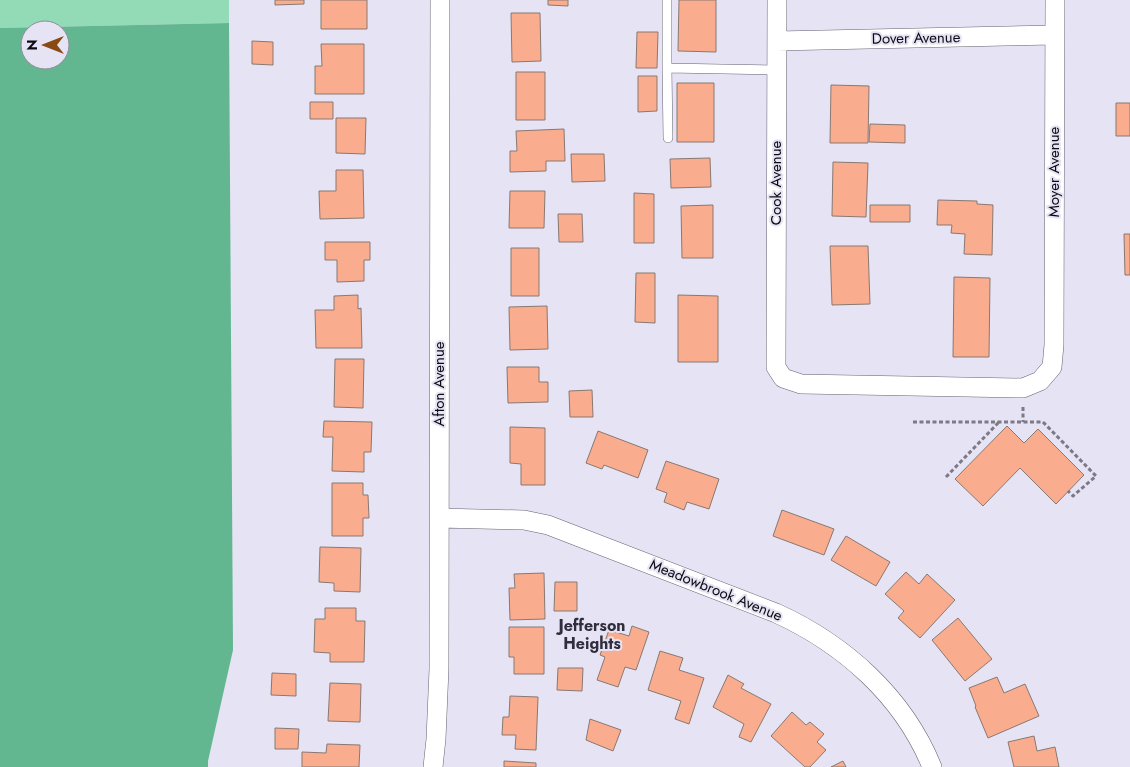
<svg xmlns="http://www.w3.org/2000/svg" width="1130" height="767" font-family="Jost,sans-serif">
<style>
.green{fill:#93dbb7}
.forest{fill:#63b790;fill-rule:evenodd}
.building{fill:#faad8e;stroke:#897871}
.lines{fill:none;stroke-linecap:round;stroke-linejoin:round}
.service-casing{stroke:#656271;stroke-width:10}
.minor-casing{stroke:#656271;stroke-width:20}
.path{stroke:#7c7a86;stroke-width:3;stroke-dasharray:4 2.5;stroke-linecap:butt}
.service{stroke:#fff;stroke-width:9}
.minor{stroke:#fff;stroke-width:19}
.labels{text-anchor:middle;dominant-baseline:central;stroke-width:4;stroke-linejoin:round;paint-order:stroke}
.street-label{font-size:15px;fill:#0c0b11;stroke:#e5e3f4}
.neighbourhood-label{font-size:16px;font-weight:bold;fill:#302e3c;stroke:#e5e3f4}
</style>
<rect width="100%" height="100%" fill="#e5e3f4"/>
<path class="green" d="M0,0H229V23L0,28Z"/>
<path class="forest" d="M229,23L233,650L208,761V767H0V28ZM30,30H60V60H30Z"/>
<path class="building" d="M275,0H304V4L275,5Z
M321,0H367V29H321Z
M548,0H568V6L548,5Z
M679,0H716V52L678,51Z
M511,13H540L541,61L512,62Z
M637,32H658L657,68H636Z
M252,41L273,42V65L252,64Z
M321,44H364V94H315V66H322Z
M516,72H545V120H516Z
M638,76H657V111L638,112Z
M677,83H714V142H677Z
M831,85L869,86L868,143H830Z
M310,102H333V119H310Z
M1116,103H1130V136H1116Z
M336,118H366L365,154L336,153Z
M870,124L905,125V143L869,142Z
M564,129L565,161H546V171L510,172V151H517L516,131Z
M571,154H604L605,181L572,182Z
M710,158L711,187L671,188L670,159Z
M833,162L868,163L866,217L832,216Z
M336,170H363L364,218L320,219L319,191H336Z
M510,191H545L544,228H509Z
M634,193L654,194V243H634Z
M938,200L977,201V204L993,205L992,255L964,254L965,234L951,233L952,225H937Z
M713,205V258H682L681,206Z
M870,205H910V222H870Z
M558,214H582L583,242H559Z
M1124,234H1130V275H1125Z
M325,242H370V260H364V281L337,282V260H325Z
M830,246H868L870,304L832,305Z
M511,248H539V296H511Z
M636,273H655V323L635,322Z
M954,277L990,278L989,357H953Z
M358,295V309L361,308L362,348H316L315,310H334V296Z
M678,295L718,296V362H678Z
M547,306L548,349L510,350L509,307Z
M335,359H364L363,408L334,407Z
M507,367H539V382H548V402L508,403Z
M592,390L593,417H570L569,391Z
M324,421L372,422L371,452H364V472L332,471L333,437H323Z
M1007,426L1024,443L1038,429L1084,475L1056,504L1020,468L983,506L955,479Z
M510,427L545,428V485H521V464L510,463Z
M598,431L648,450L638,478L604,465L602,469L586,463Z
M666,461L719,479L709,509L687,502L684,510L664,502L667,493L656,489Z
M332,483H363V495H368L369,518H363V536H332Z
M782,510L834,529L824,555L773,536Z
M846,536L890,562L876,586L831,560Z
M320,547L361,548L360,592L334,591V583L319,582Z
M906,572L919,584L927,574L955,600L920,638L898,618L904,611L885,594Z
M544,573L545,619L510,620L509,588H515L514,574Z
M555,582H577V611H554Z
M325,608H356V621H365L364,662H330V653L314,652L315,619H325Z
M958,618L992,659L965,681L932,640Z
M632,626L649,632L636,670L625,667L618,687L597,680L605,657L600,655L609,630L629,636Z
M509,627H544V674H514V657H509Z
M660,651L683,658L679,670L704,678L689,724L675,719L681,701L648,690Z
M558,668H583L582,691L557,690Z
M272,673L296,674V696L271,695Z
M728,675L744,684L741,688L771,704L751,742L739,737L744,724L713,707Z
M997,677L1004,693L1025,684L1039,716L988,738L975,707L976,706L969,688Z
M330,683L361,684L360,722L328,721Z
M510,696L538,697L536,750L515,749L516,735H502L503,717H509Z
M792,712L806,725L810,722L824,734L817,742L826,750L810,767H805L771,736Z
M590,719L621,730L613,751L586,740Z
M275,728L299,729L298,749H275Z
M1034,736L1037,751L1055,747L1059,767H1014L1008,742Z
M327,744L360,745L359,767H302V752L326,753Z
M504,761L536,763V767H504Z
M843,761L846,767H831Z"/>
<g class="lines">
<g class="service-casing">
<path id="service" d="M667,0V68L777,70
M667,68L668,138"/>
</g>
<g class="minor-casing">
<path id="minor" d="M777,0L776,367L783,378L801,384L1023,388L1040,381L1052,367L1054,345L1055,0
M777,41L1055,35
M439,518L524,520L548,525L776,613C844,644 903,696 932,767
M433,767L436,739L439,669L440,0"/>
</g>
<path class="path" d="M1023,407V422
M913,422H1043L1096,476L1073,496L1068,491
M946,477L999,422"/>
<use href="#service" class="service"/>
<use href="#minor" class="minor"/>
</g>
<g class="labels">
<g class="street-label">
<text transform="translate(916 38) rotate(-1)">Dover Avenue</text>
<text transform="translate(1054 172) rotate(-90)">Moyer Avenue</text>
<text transform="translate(776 183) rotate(-90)">Cook Avenue</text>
<text transform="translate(439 384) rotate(-90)">Afton Avenue</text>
<text transform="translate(716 590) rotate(22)">Meadowbrook Avenue</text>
</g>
<g class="neighbourhood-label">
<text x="592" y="625">Jefferson<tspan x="592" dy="18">Heights</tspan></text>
</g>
</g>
<g transform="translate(45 45) rotate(270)"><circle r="24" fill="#e5e3f4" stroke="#8e8d99"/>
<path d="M0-4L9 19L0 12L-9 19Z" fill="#894912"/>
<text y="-8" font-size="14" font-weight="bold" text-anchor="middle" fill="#0c0b11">N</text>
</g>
</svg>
